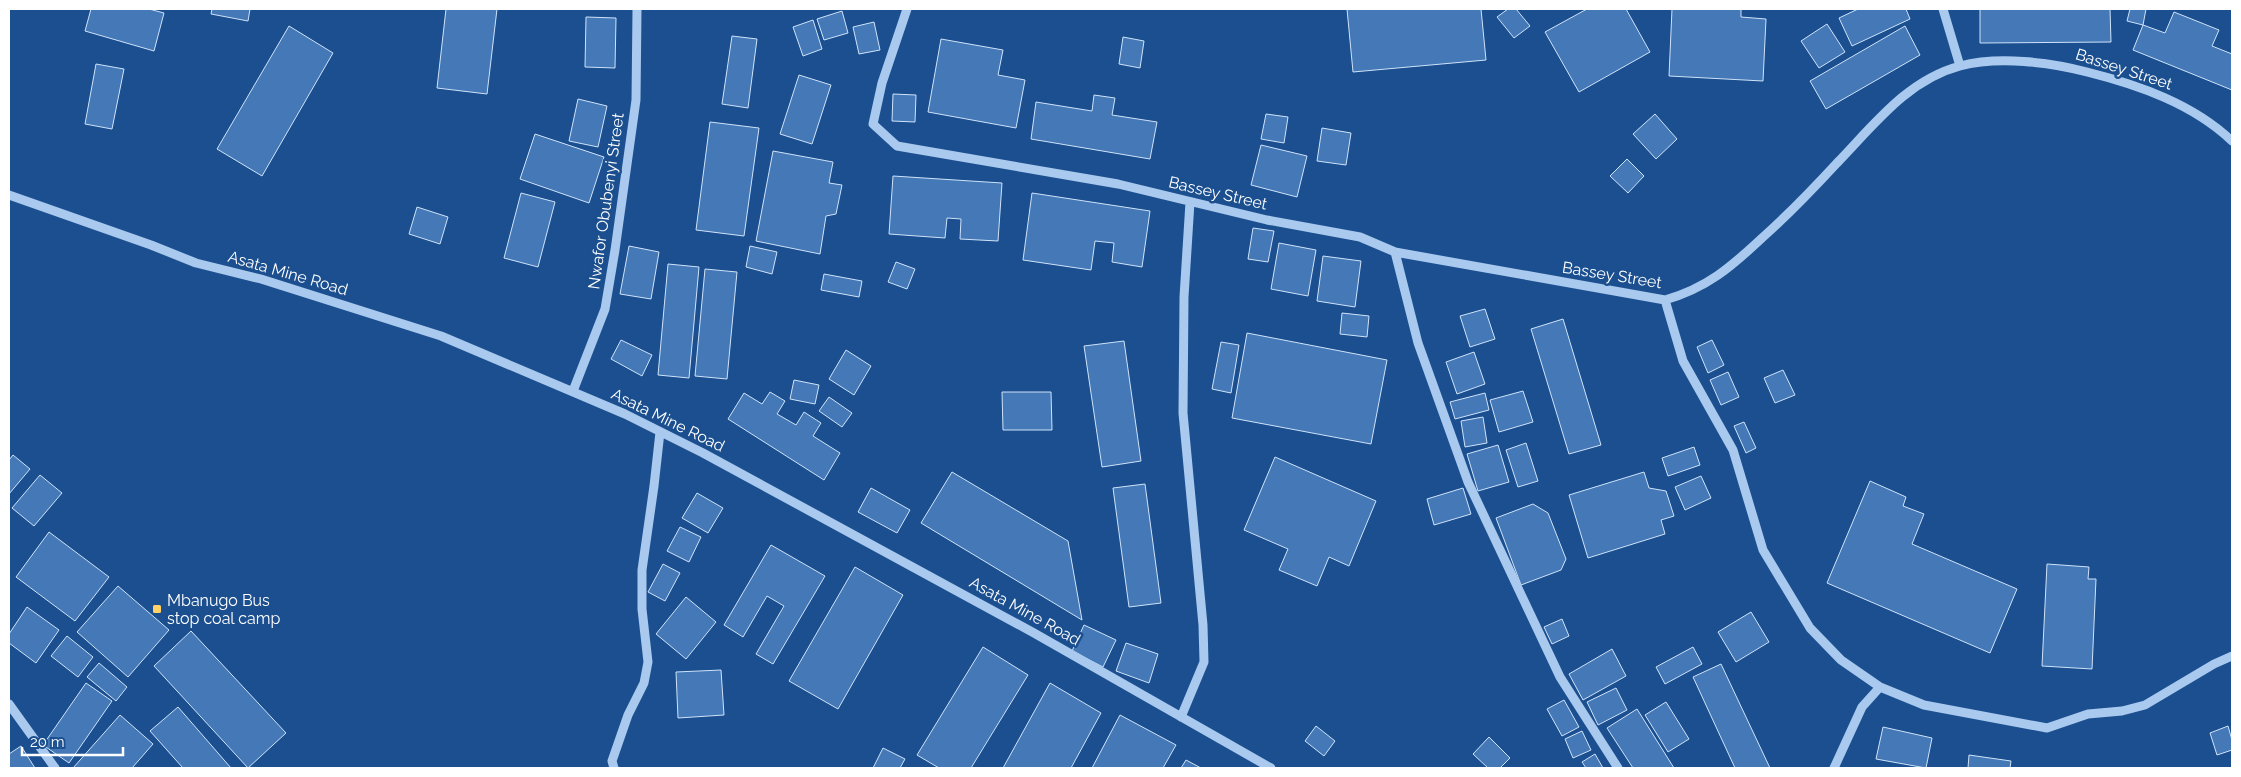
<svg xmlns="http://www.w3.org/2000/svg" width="2241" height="777" font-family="Raleway,sans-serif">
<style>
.building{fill:#4478b7;stroke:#cfe3fa}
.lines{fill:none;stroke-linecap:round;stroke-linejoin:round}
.minor{stroke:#a9c9ee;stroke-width:9}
.poi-dot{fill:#ffd166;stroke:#1b4f8f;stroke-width:2}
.labels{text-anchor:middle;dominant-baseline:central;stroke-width:5;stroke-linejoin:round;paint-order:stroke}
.street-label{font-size:16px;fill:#fff;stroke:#1b4f8f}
.poi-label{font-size:16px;fill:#fff;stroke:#1b4f8f;text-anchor:start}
</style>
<rect width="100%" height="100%" fill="#1b4f8f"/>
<path class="building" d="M91,9H149L164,13L154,51L85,31Z
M212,9H250L248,21L211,14Z
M446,9H497L487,94L437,88Z
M1347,9H1481L1486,60L1353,72Z
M1508,9H1516L1530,26L1514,38L1497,17Z
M1587,9H1626L1650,52L1579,92L1545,32Z
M1672,9H1741V17L1766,19L1763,81L1669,76Z
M1858,9H1906L1910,19L1852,46L1839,18Z
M1980,9H2110L2111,42L1980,43Z
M2130,9H2146L2143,25L2127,21Z
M842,11L848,33L824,40L817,19Z
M2174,12L2219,30L2212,46L2232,54V90L2133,50L2143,25L2165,33Z
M586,17L616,18L615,68L585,67Z
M813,20L822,49L803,56L793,27Z
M874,22L880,50L859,54L853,27Z
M1827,24L1845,52L1819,68L1801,41Z
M289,26L333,53L262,176L217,149Z
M1905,26L1920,55L1826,109L1810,81Z
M732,36L757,39L748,108L722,104Z
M1123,37L1144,41L1140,68L1119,64Z
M941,39L1003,50L998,75L1025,80L1016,128L928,112Z
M96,64L124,69L112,129L85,124Z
M799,75L831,85L812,144L780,134Z
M893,94L916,95L915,122L892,121Z
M1094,95L1115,98L1112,115L1157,122L1150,159L1031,139L1036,102L1092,111Z
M578,99L607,106L598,147L569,141Z
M1266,114L1288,117L1284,143L1261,139Z
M1655,114L1677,139L1656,159L1633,134Z
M710,122L759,128L744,236L696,230Z
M1322,128L1351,133L1346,165L1317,161Z
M535,134L604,157L589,203L520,179Z
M1261,145L1307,156L1297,197L1251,185Z
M773,151L833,162L829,183L842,185L836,214L826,216L820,254L756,241Z
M1627,159L1644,176L1628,193L1610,176Z
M893,176L1002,183L998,241L960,239L961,219L947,218L945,238L889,234Z
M521,193L555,202L538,267L504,258Z
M1032,193L1150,211L1142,267L1112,262L1114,243L1095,241L1091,270L1023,260Z
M417,207L448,217L440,244L409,234Z
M1253,228L1274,231L1268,262L1248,259Z
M1279,243L1316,250L1308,296L1271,289Z
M629,246L659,252L651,299L620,294Z
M750,246L777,252L772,274L746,267Z
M1323,256L1361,261L1355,307L1317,301Z
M896,262L915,269L907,289L888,282Z
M668,264L699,267L689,378L658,375Z
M705,269L737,272L727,379L695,376Z
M824,274L862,281L859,297L821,290Z
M1485,309L1495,339L1470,347L1460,316Z
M1342,313L1369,316L1367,337L1340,334Z
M1563,319L1601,445L1569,454L1531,329Z
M1247,333L1387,360L1371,444L1232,418Z
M621,340L652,355L642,376L611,359Z
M1712,340L1724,365L1708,373L1697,347Z
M1124,341L1141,461L1102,467L1084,346Z
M1221,342L1239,345L1231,393L1212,389Z
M846,350L871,366L854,395L829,379Z
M1474,352L1485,384L1457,394L1446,362Z
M1783,370L1795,395L1775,403L1764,378Z
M1728,372L1739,397L1721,405L1710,380Z
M794,380L819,385L815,404L790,399Z
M1523,391L1533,422L1499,432L1490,400Z
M770,392L785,401L777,414L796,425L804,412L821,423L813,436L840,453L824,480L728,419L744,393L762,404Z
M1002,392H1051L1052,430H1003Z
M1485,393L1489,410L1455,419L1450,402Z
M829,397L852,413L842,427L819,411Z
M1483,417L1487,443L1465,447L1461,421Z
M1744,422L1756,448L1746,453L1734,426Z
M1526,443L1538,481L1518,487L1506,450Z
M1498,445L1509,482L1478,491L1467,454Z
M1694,447L1700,465L1668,476L1662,458Z
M13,455L30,469L9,494V460Z
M1275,457L1376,501L1349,566L1329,557L1317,586L1279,570L1288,549L1244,530Z
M952,472L1068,541L1082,620L921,523Z
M1644,472L1649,488L1666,491L1674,516L1661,520L1665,534L1588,558L1569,495Z
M40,475L62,493L34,526L12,508Z
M1701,476L1711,498L1685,510L1675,487Z
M1870,481L1906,497L1903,506L1924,514L1912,544L2017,589L1990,653L1827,583Z
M1145,484L1161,603L1129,607L1113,488Z
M871,488L910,510L897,533L858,512Z
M1463,488L1471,514L1434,525L1427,499Z
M697,493L723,508L708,533L682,518Z
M1533,504L1548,513L1566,559L1561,570L1521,585L1496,518Z
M680,527L701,537L689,562L667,551Z
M49,532L109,577L75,621L16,577Z
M771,545L825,576L773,664L756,654L784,606L767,596L743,637L724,625Z
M663,564L680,573L665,601L648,592Z
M2047,564L2089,567L2088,579H2096L2092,669L2042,666Z
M855,567L903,595L838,709L789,681Z
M118,586L169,630L128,677L77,632Z
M686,597L716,622L686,659L656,634Z
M27,607L59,630L36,663L9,643V634Z
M1751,612L1769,642L1736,662L1718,632Z
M1562,619L1569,636L1552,644L1544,627Z
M1084,625L1116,640L1103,667L1072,651Z
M191,631L286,733L248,768L154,666Z
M67,636L93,657L78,677L51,656Z
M1126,643L1158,654L1149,683L1116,671Z
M983,647L1028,675L971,768H939L917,755Z
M1693,647L1702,664L1665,684L1656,667Z
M1612,649L1626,676L1583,700L1569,674Z
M99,663L127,687L116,701L87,677Z
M1721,664L1770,768H1735L1693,677Z
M721,670L724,715L678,718L676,672Z
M86,683L112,701L69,763L43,745Z
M1050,683L1101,713L1071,768H1003Z
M1616,688L1627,710L1598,725L1587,702Z
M1564,700L1579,727L1562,736L1547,709Z
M1666,702L1689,739L1668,752L1645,715Z
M178,707L231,768H183L150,731Z
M1637,709L1674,768H1633L1607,728Z
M120,715L153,744L132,768H73Z
M1120,715L1176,745L1163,768H1092Z
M1316,726L1335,741L1324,756L1305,741Z
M2228,726L2232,740V750L2217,755L2210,733Z
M1883,727L1932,738L1926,768L1876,759Z
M1582,731L1591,750L1573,758L1565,739Z
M1489,737L1510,758L1500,768H1488L1473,754Z
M21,746L35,768H9V754Z
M883,748L905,759L900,768H873Z
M1595,754L1603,768H1586L1582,762Z
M1969,755L2011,761L2010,768H1968Z
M1186,760L1201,768H1181Z"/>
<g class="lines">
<path class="minor" d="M907,9L882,83L873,124L897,146L1118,184L1267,220L1360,237L1395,252L1665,300C1707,288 1731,267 1762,238C1789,214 1813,189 1837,163C1873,126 1907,80 1960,66C1998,56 2050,62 2087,72C2139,85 2193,104 2232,141
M1943,9L1960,66
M9,195L151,245L196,263L261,279L441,336L625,414L703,453L1034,633L1271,768
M1395,252L1418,343L1468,482L1560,677L1618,768
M1665,300L1683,361L1733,450L1763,550L1810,628L1841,660L1880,687L1924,705L2047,728L2088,714L2122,711L2145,705L2214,664L2232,656
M573,391L605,309L615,250L636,100L637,9
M9,704L55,768
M1181,717L1204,662L1203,625L1183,413L1184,297L1190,202
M614,768L612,761L628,715L644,683L648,662L642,609V570L654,486L660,432
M1834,768L1862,707L1880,687"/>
</g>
<rect class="poi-dot" x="152" y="604" width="10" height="10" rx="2.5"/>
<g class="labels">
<g class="street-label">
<text transform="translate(2124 69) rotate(18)">Bassey Street</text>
<text transform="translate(1218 193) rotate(13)">Bassey Street</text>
<text transform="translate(606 201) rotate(-82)">Nwafor Obubenyi Street</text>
<text transform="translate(288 273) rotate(16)">Asata Mine Road</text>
<text transform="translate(1612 275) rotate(9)">Bassey Street</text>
<text transform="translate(668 420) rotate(26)">Asata Mine Road</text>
<text transform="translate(1025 611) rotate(29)">Asata Mine Road</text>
</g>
<g class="poi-label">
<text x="167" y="600">Mbanugo Bus<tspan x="167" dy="18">stop coal camp</tspan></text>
</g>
</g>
<rect width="2241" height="777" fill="none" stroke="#ffffff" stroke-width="20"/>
<path d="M22 747v8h101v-8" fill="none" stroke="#ffffff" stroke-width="2.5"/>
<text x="30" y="747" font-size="15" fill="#ffffff" stroke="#1b4f8f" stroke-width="4" paint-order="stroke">20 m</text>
</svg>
